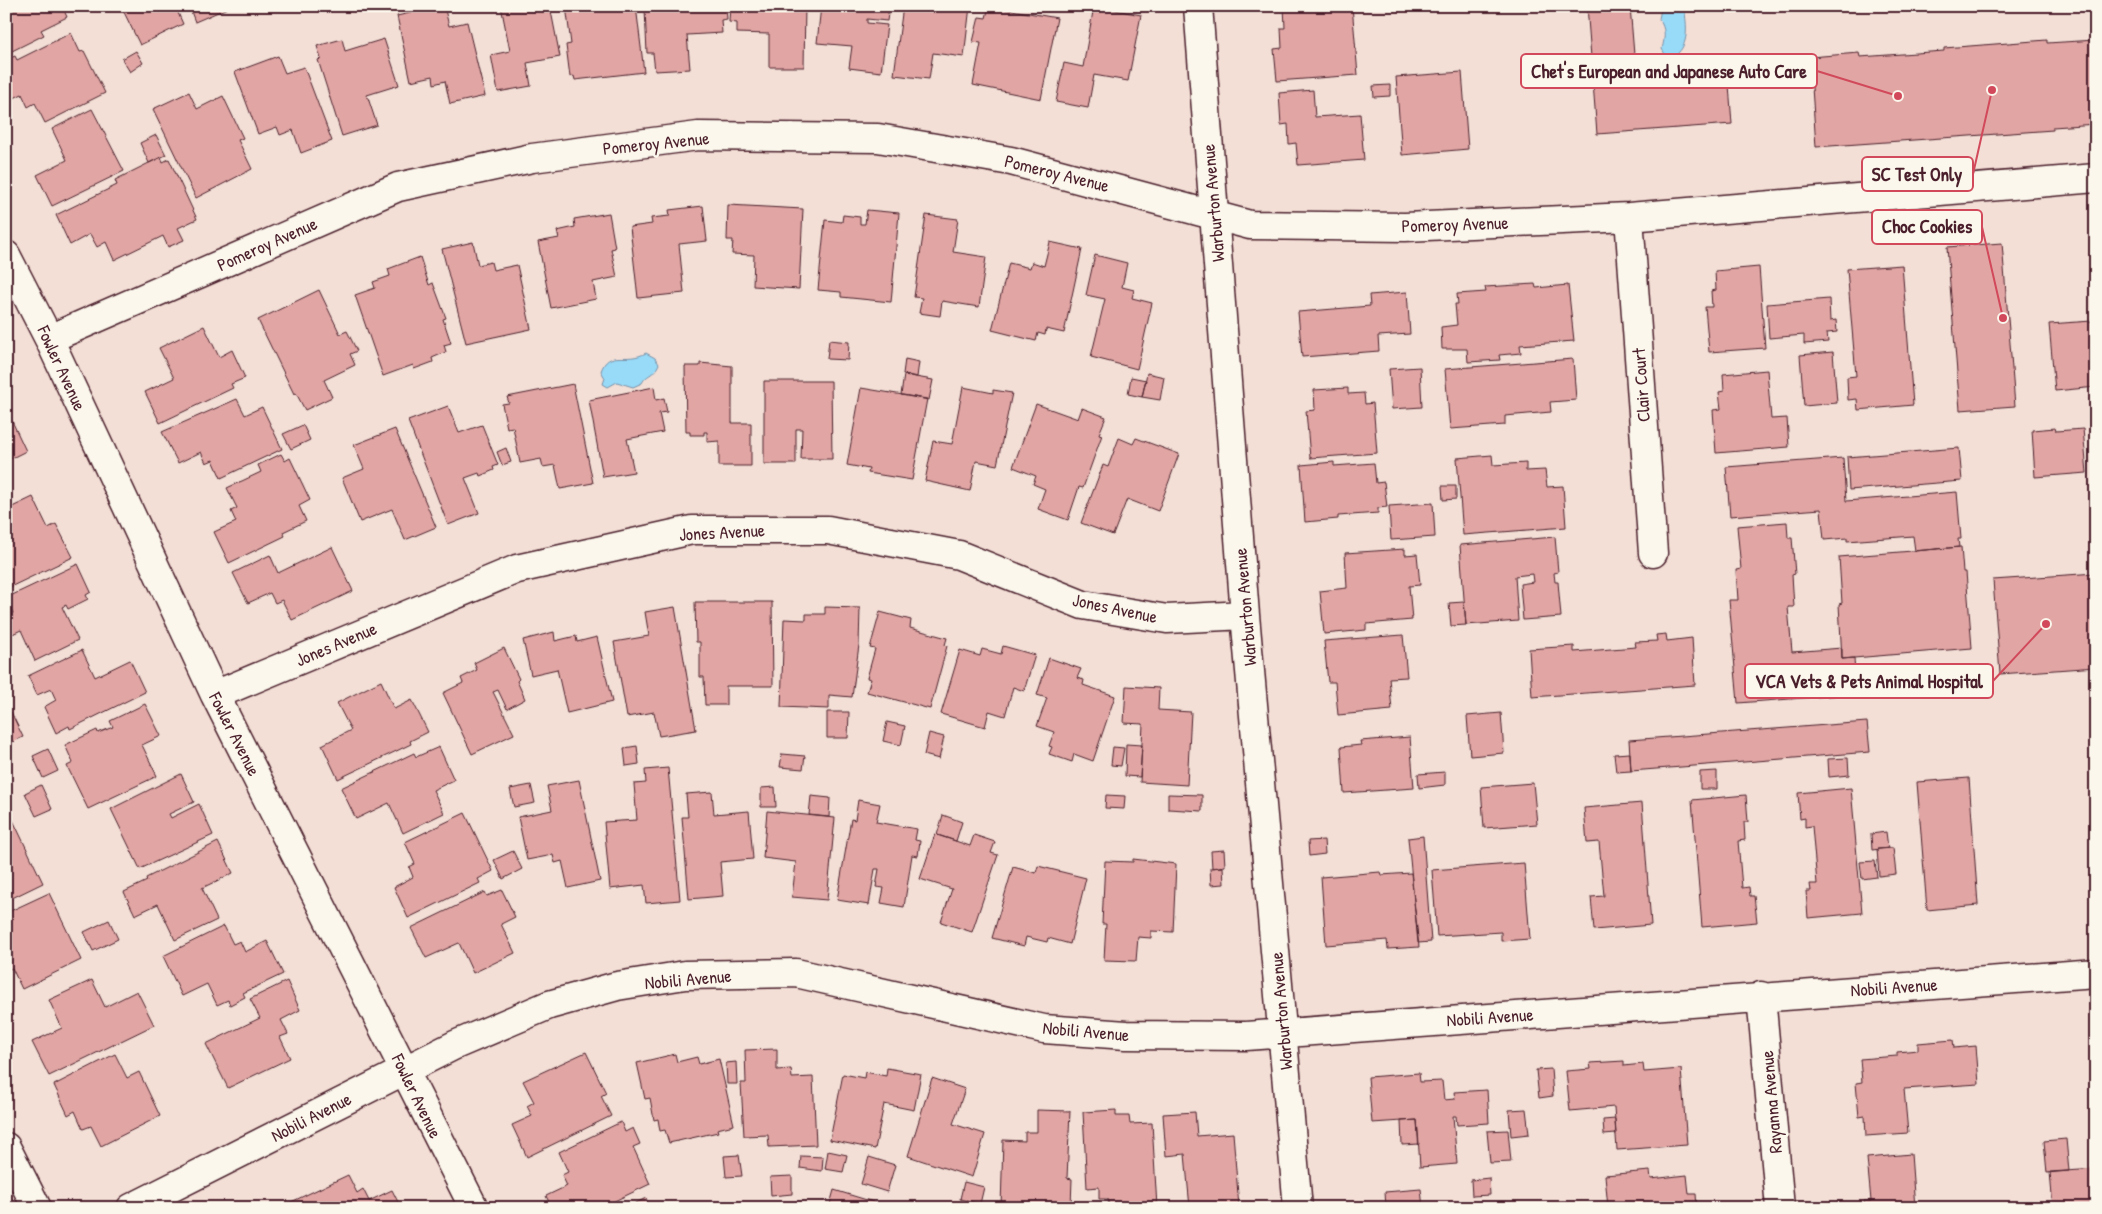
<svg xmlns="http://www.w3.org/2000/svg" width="2102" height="1214" font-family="'Patrick Hand',sans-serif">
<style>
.water{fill:#97dbf9;stroke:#7890a7}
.building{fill:#e1a6a4;stroke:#4a1f2b}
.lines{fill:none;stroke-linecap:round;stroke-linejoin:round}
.minor-casing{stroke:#4a1f2b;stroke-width:31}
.minor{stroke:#fbf7ec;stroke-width:28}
.labels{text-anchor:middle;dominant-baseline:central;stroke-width:5;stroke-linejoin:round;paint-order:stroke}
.street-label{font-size:18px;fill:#4a1f2b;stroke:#fbf7ec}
.leader{fill:none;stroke:#d1495b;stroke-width:2}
.callout-dot{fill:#d1495b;stroke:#fbf7ec;stroke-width:2}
.callout{fill:#fbf7ec;stroke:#d1495b;stroke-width:2}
.callout-label{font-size:19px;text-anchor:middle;font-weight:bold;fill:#4a1f2b}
</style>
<rect width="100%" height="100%" fill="#f3dfd6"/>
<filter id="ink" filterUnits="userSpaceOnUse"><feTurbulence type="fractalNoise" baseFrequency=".02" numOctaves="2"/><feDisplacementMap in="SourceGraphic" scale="10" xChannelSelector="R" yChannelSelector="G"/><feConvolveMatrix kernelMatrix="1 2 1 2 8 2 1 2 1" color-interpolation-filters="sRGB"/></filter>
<g filter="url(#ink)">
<path class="water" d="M1666,6H1677L1685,12C1687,29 1689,47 1673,57L1666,56L1662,49C1665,37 1666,29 1659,19L1661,9Z
M646,353L655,358L659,364C653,377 646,374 642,383L633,387L617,382L608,387L603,384L605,378L601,371C609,348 626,364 646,353Z"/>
<path class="building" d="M6,6H62L67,17L41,30L44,35L6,54Z
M121,6H175L183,24L140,45Z
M189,6H232L195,22Z
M444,6L449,26L467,22L485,96L450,104L445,81L434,84L433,76L411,81L397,16L423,10V6Z
M501,6H550L560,57L527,63L531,86L498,92L491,55L510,51Z
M566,6H636L644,72L575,80L574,76L570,77L566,45L571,44Z
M651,6H726L727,19L721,20L722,33L687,35L690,69L655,71L653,53H647L645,9L651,8Z
M730,6H805L804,67H769V34L737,33V23L729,22Z
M821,6H889L887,21L867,19V23L887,25L881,72L849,68L852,46L817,43Z
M903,6H970L964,57L933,53L929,79L894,75Z
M989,6L1057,18L1041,99L973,85L981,43L973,42L979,17L986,18Z
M1094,6L1141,15L1128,81L1094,75L1088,108L1056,102L1064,63L1083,67Z
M1284,6H1352L1358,75L1277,81L1274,49L1282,48L1281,28H1285Z
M1587,6H1630L1636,79L1728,72L1732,124L1597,134Z
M71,33L80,52L84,51L105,93L45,123L35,103L28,107L22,94L6,102V60L15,56L17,60Z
M342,39L345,51L384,39L399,85L367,95L377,125L342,136L318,60L321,59L317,46Z
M2047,40V43L2096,40V124L2053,127V130L1816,147L1810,57L1859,53L1860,57L1944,51V48Z
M136,51L143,63L130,72L122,59Z
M278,56L285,73L304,67L332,141L301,153L293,130L280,135L277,127L258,134L235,72Z
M1462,72L1468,149L1402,155L1396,77Z
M1390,85V96L1374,97L1373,86Z
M1313,90L1315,117L1360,114L1364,160L1298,165L1296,143L1289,144L1288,124L1281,125L1279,93Z
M189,92L197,109L223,96L243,138L238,140L252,169L196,198L153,109Z
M92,109L124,171L52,206L37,175L67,160L52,129Z
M156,135L166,155L149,163L140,143Z
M161,157L163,162L169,159L197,219L178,228L184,240L168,247L163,236L114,260L106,242L97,247L90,234L70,245L56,215L117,185L115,180Z
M728,205L803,209L799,289L753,286L754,255L732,254L733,240H727Z
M703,206L707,241L679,244L684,293L638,298L630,227L652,224L651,218L670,216L669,210Z
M867,210L899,213L891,302L841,297V292L818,290L825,220L842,222L843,215L860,217V224H865Z
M609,213L615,248L611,249L617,277L593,282L596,299L551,308L538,242L559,238L557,231L575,227L574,219Z
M926,215L958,219L953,252L986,257L979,307L942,301L940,316L919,313L922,298L914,297Z
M473,242L478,265L491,262L493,270L517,265L531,329L466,343L442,249Z
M1050,242L1082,249L1064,333L1046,329L1045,335L1038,333L1036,341L992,330L1009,263L1030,268L1032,262L1044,266Z
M2002,243L2015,406L1960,410L1947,247Z
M1095,255L1127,263L1122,287L1134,290L1132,298L1152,303L1137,369L1091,357L1105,299L1086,295Z
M420,257L429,285L433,283L446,318L443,319L451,343L444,345L446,352L432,358L433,362L414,369L413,365L383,376L355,295L375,288L373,282L390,276L388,269Z
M1902,265L1913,405L1858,410L1857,399L1848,400L1847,377L1856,376L1847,269Z
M1759,267L1765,348L1709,352L1705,307H1712L1711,291L1716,290L1715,271Z
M1535,284L1536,288L1568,285L1574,341L1520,345L1521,353L1499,355L1500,360L1468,362L1467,349H1442L1441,327L1457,325L1455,304H1458L1457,294L1486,292L1485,287Z
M319,290L340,334L347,331L357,351L350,354L355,365L324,380L332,397L305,410L296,393L294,394L258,320Z
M1407,292L1410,334L1378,336L1379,351L1302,357L1298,312L1370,306L1369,295Z
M1829,299L1830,321L1836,320L1837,332L1827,333L1828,342L1804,344V335L1769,338L1767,304Z
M2092,321L2096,387L2055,391L2049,324Z
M204,326L219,357L232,350L245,378L231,384L233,388L160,423L145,392L174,378L159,348Z
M829,340L849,342L848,360L827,359Z
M1833,352L1837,403L1804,406L1800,355Z
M905,359L919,362L917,377L903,374Z
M1573,359L1576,400L1550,402L1551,412L1505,416V425L1450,429L1445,369Z
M700,363L732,366V423H751V466H719V441L707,442V432H704V435H690V432H686L685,366H700Z
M1420,367L1422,407L1392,409L1389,369Z
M1767,370L1771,419L1787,418L1789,447L1716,453L1713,410L1721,409L1719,392L1724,391L1723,374Z
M1147,373L1164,377L1160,400L1142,397Z
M904,375L933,380L929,400L901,395Z
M1131,377L1146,380L1142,397L1128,394Z
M764,381H831L832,459H801L802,429H796V464H764Z
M573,384L593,483L560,489L555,465L543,467L541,459L520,463L513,427L507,428L502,404L509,403L507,397Z
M654,387L656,400L664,398L667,412L659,413L663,432L627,439L634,472L603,477L589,400Z
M963,387L993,393V390L1012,393L997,465L976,461L970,491L925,481L933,441L952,444Z
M861,388L927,399L912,480L868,473L869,469L847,465Z
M1348,388V394L1364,393L1365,404L1373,403L1377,453L1310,458L1306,411L1315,410L1314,390Z
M237,399L245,415L262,407L282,449L221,478L213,460L206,463L201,452L178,463L162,432Z
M1036,404L1078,419L1082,408L1106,417L1099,434L1102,435L1083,488L1079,487L1068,520L1038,509L1045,489L1033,484L1036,476L1013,467Z
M448,406L459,433L482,425L498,465L493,467L494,470L480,476L479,473L465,478L479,513L448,525L408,421Z
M11,419L26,451L6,461V421Z
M303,425L310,440L291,449L283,434Z
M2055,428L2056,431L2083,429L2087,473L2035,477L2032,430Z
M395,429L436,527L405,540L392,509L360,522L342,478L364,469L354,445Z
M1119,438L1133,444L1136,438L1179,454L1158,511L1127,499L1113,535L1081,523L1103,465L1108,467Z
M506,448L511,462L502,465L497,452Z
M1959,448L1962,481L1849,490L1847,457Z
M281,454L285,461L290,458L310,500L299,506L306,521L283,532L285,536L229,563L214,532L236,522L231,511L237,508L227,488L261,472L258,465Z
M1492,455L1493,465L1526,463V471L1545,470L1547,487L1563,486L1566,527L1463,535L1457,458Z
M1843,458L1846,501L1957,492L1961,539H1958L1959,547L1915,551L1913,536L1847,541V538L1824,540L1821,509L1730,516L1726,467Z
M1334,462V466L1374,463L1376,483L1384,482L1387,507L1378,508V513L1338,516V519L1305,522L1301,465Z
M1442,486H1456V499L1443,500Z
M33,497L48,528L56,524L73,557L6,589V510Z
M1433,503L1435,537L1391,540L1389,506Z
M1787,522L1788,538H1792L1795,574L1792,575L1794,607H1788L1792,652L1842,648V659L1854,658L1856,694L1738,703L1729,600H1738L1736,570L1741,569L1737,526Z
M1555,537L1558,572L1554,573L1555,582H1558L1561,617L1523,620L1520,584L1533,582L1532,574L1515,576L1518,621L1466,625L1460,545Z
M332,547L353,591L292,620L282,600L275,603L270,593L248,603L233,573L270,555L278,573Z
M1961,547L1963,572H1966L1972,648L1842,659L1839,604L1842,603L1839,557Z
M1405,549V555L1417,554L1420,585L1409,586L1412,620L1366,624V630L1324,634L1320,591L1347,588L1345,553Z
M78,564L91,592L86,595L88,599L68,609L66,605L62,607L78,640L35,661L21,630L6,637V616L13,613L6,598Z
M2096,573V667L2000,674L1993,580Z
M695,602H772L773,686H726V705H705L704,677H700V642H696Z
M1464,602L1466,625L1451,626L1449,603Z
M675,607L696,730L659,736L654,712L627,717L614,642L649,636L645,612Z
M825,607L860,608L859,645L852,697L829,695V709L781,707L784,619L806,620V614H825Z
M880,612L911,620L910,628L947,638L945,645L947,646L930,709L867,692L871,679L867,678L875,649L870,648Z
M554,632L555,641L576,636L577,642L597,637L612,702L567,713L557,669L531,675L523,640Z
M1666,634L1667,641L1692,638L1695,685L1532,697L1529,649L1574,646V652L1636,647L1635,642L1657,641L1656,635Z
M1403,635L1407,677L1389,678L1392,710L1338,715L1335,682H1328L1324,641Z
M1003,646L1035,655L1024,691L1013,687L1005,716L989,711L985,727L941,714L960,650L980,656L982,649L1001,654Z
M504,648L519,679L517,681L525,699L507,709L498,690L493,692L514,734L472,754L443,693L463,683L461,678L477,670L474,663Z
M82,650L95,677L130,660L145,692L70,729L69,726L56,733L44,707L56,700L51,689L37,695L28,676Z
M1049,658L1081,669L1077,678L1084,680L1083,685L1115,696L1093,761L1074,754L1072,762L1049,754L1052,747L1049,746L1054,732L1037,726L1047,698L1037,695Z
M381,681L394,709L412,700L428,732L410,741L411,744L338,779L322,745L351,730L337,703Z
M1126,686L1159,688L1158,710L1191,712L1187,785L1140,782L1143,724L1124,723Z
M145,704L161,736L142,745L157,776L88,809L67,766L73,763L65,745L97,730L98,733L113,727L110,721Z
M11,712L23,737L6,745V714Z
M827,712H849L848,738H827Z
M1501,713L1504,753L1470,756L1467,716Z
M887,722L905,726L901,745L883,741Z
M1867,722L1870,752L1631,771L1629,740Z
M929,733L944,737L939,759L924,755Z
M1410,737L1414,788L1344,793L1341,747L1361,745L1360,741Z
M1126,744L1142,745L1140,777L1125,776Z
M637,746L639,764L626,766L624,748Z
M439,747L454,780L433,790L444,813L403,833L389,803L356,819L341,788L414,753L416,757Z
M1113,747L1124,748L1121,766L1111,765Z
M48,749L58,771L43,778L33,756Z
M1630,753L1631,771L1616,772L1614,754Z
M782,754L805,756L803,769L780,767Z
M1848,758L1849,775L1829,777L1828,759Z
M668,768L680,900L646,903L644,885L610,889L604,822L637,820L634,784L646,783L645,770Z
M1717,771V789H1700V772Z
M1445,772V785L1419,788L1418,774Z
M181,774L194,802L169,814L171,818L199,804L213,835L140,869L111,809Z
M1969,778L1978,905L1927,910L1917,782Z
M579,780L600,881L568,888L562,861L555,863L553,855L527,860L518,817L552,810L547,786Z
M1533,783L1537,824L1484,828L1481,787Z
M41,785L52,809L36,816L25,793Z
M531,785L535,803L514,807L510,789Z
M775,787L776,807H761V788Z
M1851,788L1862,913L1808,918L1806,891H1811L1810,884H1817L1812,826L1805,827V818L1800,819L1798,793Z
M712,792L714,814L749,811L753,859L720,862L723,896L689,899L682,817H688L686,794Z
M1168,794L1202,795V811L1168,809Z
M1106,795L1125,796L1124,809L1105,808Z
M1746,795L1748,822H1744L1745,840L1738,841L1742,888L1749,887L1750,896H1754L1757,922L1702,927L1692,800Z
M811,796L830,798L829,817L809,815Z
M858,800L880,804L876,822L917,829L915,840L920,841L918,856L912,855L904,907L881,903L884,888L876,887L879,869H875L869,905L837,900L851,819L855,820Z
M1642,803L1651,925L1594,930L1591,897L1604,896L1599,842L1587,843L1584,808Z
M767,811L835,818L827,900L792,897L796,862L763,858Z
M465,813L493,871L478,879L480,883L408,918L394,887L413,877L409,867L415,864L405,842Z
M943,815L962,822L956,841L937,835Z
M11,816L43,883L6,901V818Z
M1886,832L1888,848L1872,850L1871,834Z
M935,834L970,846L974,835L995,842L991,853L998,855L972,932L941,922L952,889L920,879Z
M1423,836L1431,942L1418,943L1408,838Z
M1324,840L1325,854L1309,856L1308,841Z
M218,842L233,873L202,888L217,920L175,940L158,904L135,915L124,892L147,881L146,878Z
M1893,848L1896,874L1879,876L1877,849Z
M1224,850L1225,866L1212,868L1211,851Z
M513,851L522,869L503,879L494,860Z
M1133,859L1176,864L1173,932L1151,931V938L1138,937L1136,961L1104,960L1106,924H1102L1105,861L1133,862Z
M1875,861L1877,877L1862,879L1860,862Z
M1524,863L1530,939L1501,941V932L1437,936L1432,870Z
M1038,866L1086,878L1070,944L1048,938L1047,942L1026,937L1024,946L992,938L1013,867L1036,873Z
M1223,867L1224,884L1211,885L1210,868Z
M1380,872L1381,875L1411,873L1419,947L1388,949L1387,940L1326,945L1321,877Z
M502,890L515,917L501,924L515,953L473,973L459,943L426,958L411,928L485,892L487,896Z
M49,893L81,960L22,989L12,968L6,971V913Z
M109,920L118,939L93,951L84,932Z
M224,926L233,944L240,941L245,952L267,941L283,974L243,993L245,997L230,1005L228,1000L217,1005L207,984L182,996L163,956Z
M92,980L105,1007L137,991L154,1025L49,1076L32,1042L62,1028L49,1000Z
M287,981L300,1010L281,1020L288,1034L280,1037L290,1058L228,1088L206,1044L260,1018L250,999Z
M1953,1040L1954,1048L1976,1046L1979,1084L1904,1089L1908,1133L1866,1136L1865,1116L1859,1117L1856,1083L1862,1082L1860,1059L1897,1056V1052L1918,1050V1043Z
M777,1049V1070L791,1069L792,1078L813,1077L816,1145L769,1147L768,1135L744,1136L741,1083H746L745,1050Z
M586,1052L606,1093L601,1096L611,1116L527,1157L512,1125L532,1116L527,1106L534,1102L523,1081Z
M115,1054L127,1078L139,1072L160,1116L101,1146L91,1126L83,1129L75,1111L68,1115L54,1085Z
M675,1054L677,1062L697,1057L699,1064L719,1059L734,1125L717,1129L718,1132L669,1143L665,1130L660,1131L658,1119L654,1120L650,1098L645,1099L637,1063Z
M1624,1061V1066L1643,1064L1644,1072L1681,1069L1687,1145L1617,1150L1614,1107L1570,1111L1566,1071L1591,1069L1590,1063Z
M736,1062L737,1084H727L726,1063Z
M887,1068L921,1074L914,1110L884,1104L875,1149L830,1140L843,1074L864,1078L865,1072L886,1076Z
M1551,1069L1553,1096L1539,1098L1536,1070Z
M1419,1073L1420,1082L1442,1081L1444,1100L1455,1099L1454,1092L1487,1090L1489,1123L1457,1125L1456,1116H1453L1457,1164L1420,1167L1417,1120L1372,1123L1368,1077Z
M932,1078L965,1089L953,1124L985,1134L972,1177L908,1156Z
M1526,1109L1529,1134L1511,1136L1509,1110Z
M1037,1110L1070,1111L1067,1178L1072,1179L1071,1206L1001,1207L1003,1140L1025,1141V1132H1037Z
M1116,1110V1116H1129L1130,1124L1152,1123L1157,1207L1109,1208L1108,1199H1099V1187L1087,1188L1083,1112Z
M1195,1112L1197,1136L1233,1133L1239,1207L1190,1208L1185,1154L1166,1156L1163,1114Z
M1615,1119L1616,1134L1604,1135L1603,1120Z
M1417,1120L1419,1144L1402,1145L1401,1121Z
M621,1122L625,1132L633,1128L640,1144L633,1147L650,1184L600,1208H552L546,1196L567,1186L562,1175L568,1172L559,1152Z
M1508,1130L1511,1162L1490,1163L1487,1131Z
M2066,1139L2069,1171L2047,1173L2044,1141Z
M828,1151L847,1155L843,1172L825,1169Z
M1911,1154L1915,1208H1865L1864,1201H1871L1867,1158Z
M739,1155L742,1176L726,1177L724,1156Z
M801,1156L823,1157L822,1171L800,1168Z
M869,1157L895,1165L887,1192L861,1184Z
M2096,1169V1208H2053L2050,1172Z
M1650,1171L1651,1179L1687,1175L1689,1194H1696L1697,1208H1608L1605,1175Z
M348,1175L357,1193L363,1189L369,1201L392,1190L401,1208H289L287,1204Z
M792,1176V1194L771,1196L770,1177Z
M1489,1178L1490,1195L1472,1196L1471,1180Z
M964,1182L984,1187L980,1204L960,1199Z
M1421,1189L1423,1208H1386L1385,1192Z
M834,1190L893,1208H829Z
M646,1198L650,1208H626Z
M966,1200L980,1204L979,1208H964Z"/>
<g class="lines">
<g class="minor-casing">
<path id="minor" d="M1198,6L1245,615L1298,1208
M1629,217L1653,553
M6,255L49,339L215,695L474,1208
M49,339L398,187L532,158L698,136L878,138L1011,161L1250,225L1405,227L1629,217L2096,178
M215,695L517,569L692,530H828L959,555L1083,605L1167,619L1245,615
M1761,996L1780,1208
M6,1147L37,1208
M131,1208L455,1045L549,1005L617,986L685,975L796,973L1044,1029L1126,1035L1246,1036L2096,973"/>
</g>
<use href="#minor" class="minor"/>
</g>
</g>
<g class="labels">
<g class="street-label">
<text transform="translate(656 143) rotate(-6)">Pomeroy Avenue</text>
<text transform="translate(1057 173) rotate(14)">Pomeroy Avenue</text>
<text transform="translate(1213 203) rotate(-95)">Warburton Avenue</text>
<text transform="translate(1455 224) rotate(-2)">Pomeroy Avenue</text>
<text transform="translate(267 244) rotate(-24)">Pomeroy Avenue</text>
<text transform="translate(62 368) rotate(65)">Fowler Avenue</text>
<text transform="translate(1641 385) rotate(-94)">Clair Court</text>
<text transform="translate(722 532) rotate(-3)">Jones Avenue</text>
<text transform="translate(1245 607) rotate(-95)">Warburton Avenue</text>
<text transform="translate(1115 608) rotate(12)">Jones Avenue</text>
<text transform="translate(336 644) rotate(-23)">Jones Avenue</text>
<text transform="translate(235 734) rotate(63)">Fowler Avenue</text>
<text transform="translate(688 979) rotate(-5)">Nobili Avenue</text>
<text transform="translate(1894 987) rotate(-4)">Nobili Avenue</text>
<text transform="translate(1281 1011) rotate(-95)">Warburton Avenue</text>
<text transform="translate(1490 1017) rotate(-4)">Nobili Avenue</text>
<text transform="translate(1086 1031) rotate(5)">Nobili Avenue</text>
<text transform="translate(417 1096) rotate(64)">Fowler Avenue</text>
<text transform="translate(1771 1102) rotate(-95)">Rayanna Avenue</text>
<text transform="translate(311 1117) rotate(-27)">Nobili Avenue</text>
</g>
</g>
<path class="leader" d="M1898 96L1817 71M1992 90L1973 174M2003 318L1982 227M2046 624L1993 681"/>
<g class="callout-dot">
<circle cx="1898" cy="96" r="5"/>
<circle cx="1992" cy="90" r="5"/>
<circle cx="2003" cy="318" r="5"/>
<circle cx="2046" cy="624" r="5"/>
</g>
<g class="callout">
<rect x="1521" y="54" width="296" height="34" rx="5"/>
<rect x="1862" y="157" width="111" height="34" rx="5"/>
<rect x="1872" y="210" width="110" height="34" rx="5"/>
<rect x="1745" y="664" width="248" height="34" rx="5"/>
</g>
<g class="callout-label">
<text x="1669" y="78">Chet's European and Japanese Auto Care</text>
<text x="1917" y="181">SC Test Only</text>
<text x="1927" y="233">Choc Cookies</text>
<text x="1869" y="688">VCA Vets &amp; Pets Animal Hospital</text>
</g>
<rect width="2102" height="1214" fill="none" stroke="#fbf7ec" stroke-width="25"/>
<rect x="12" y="12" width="2077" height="1189" fill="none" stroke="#4a1f2b" stroke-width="2" filter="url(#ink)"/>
</svg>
